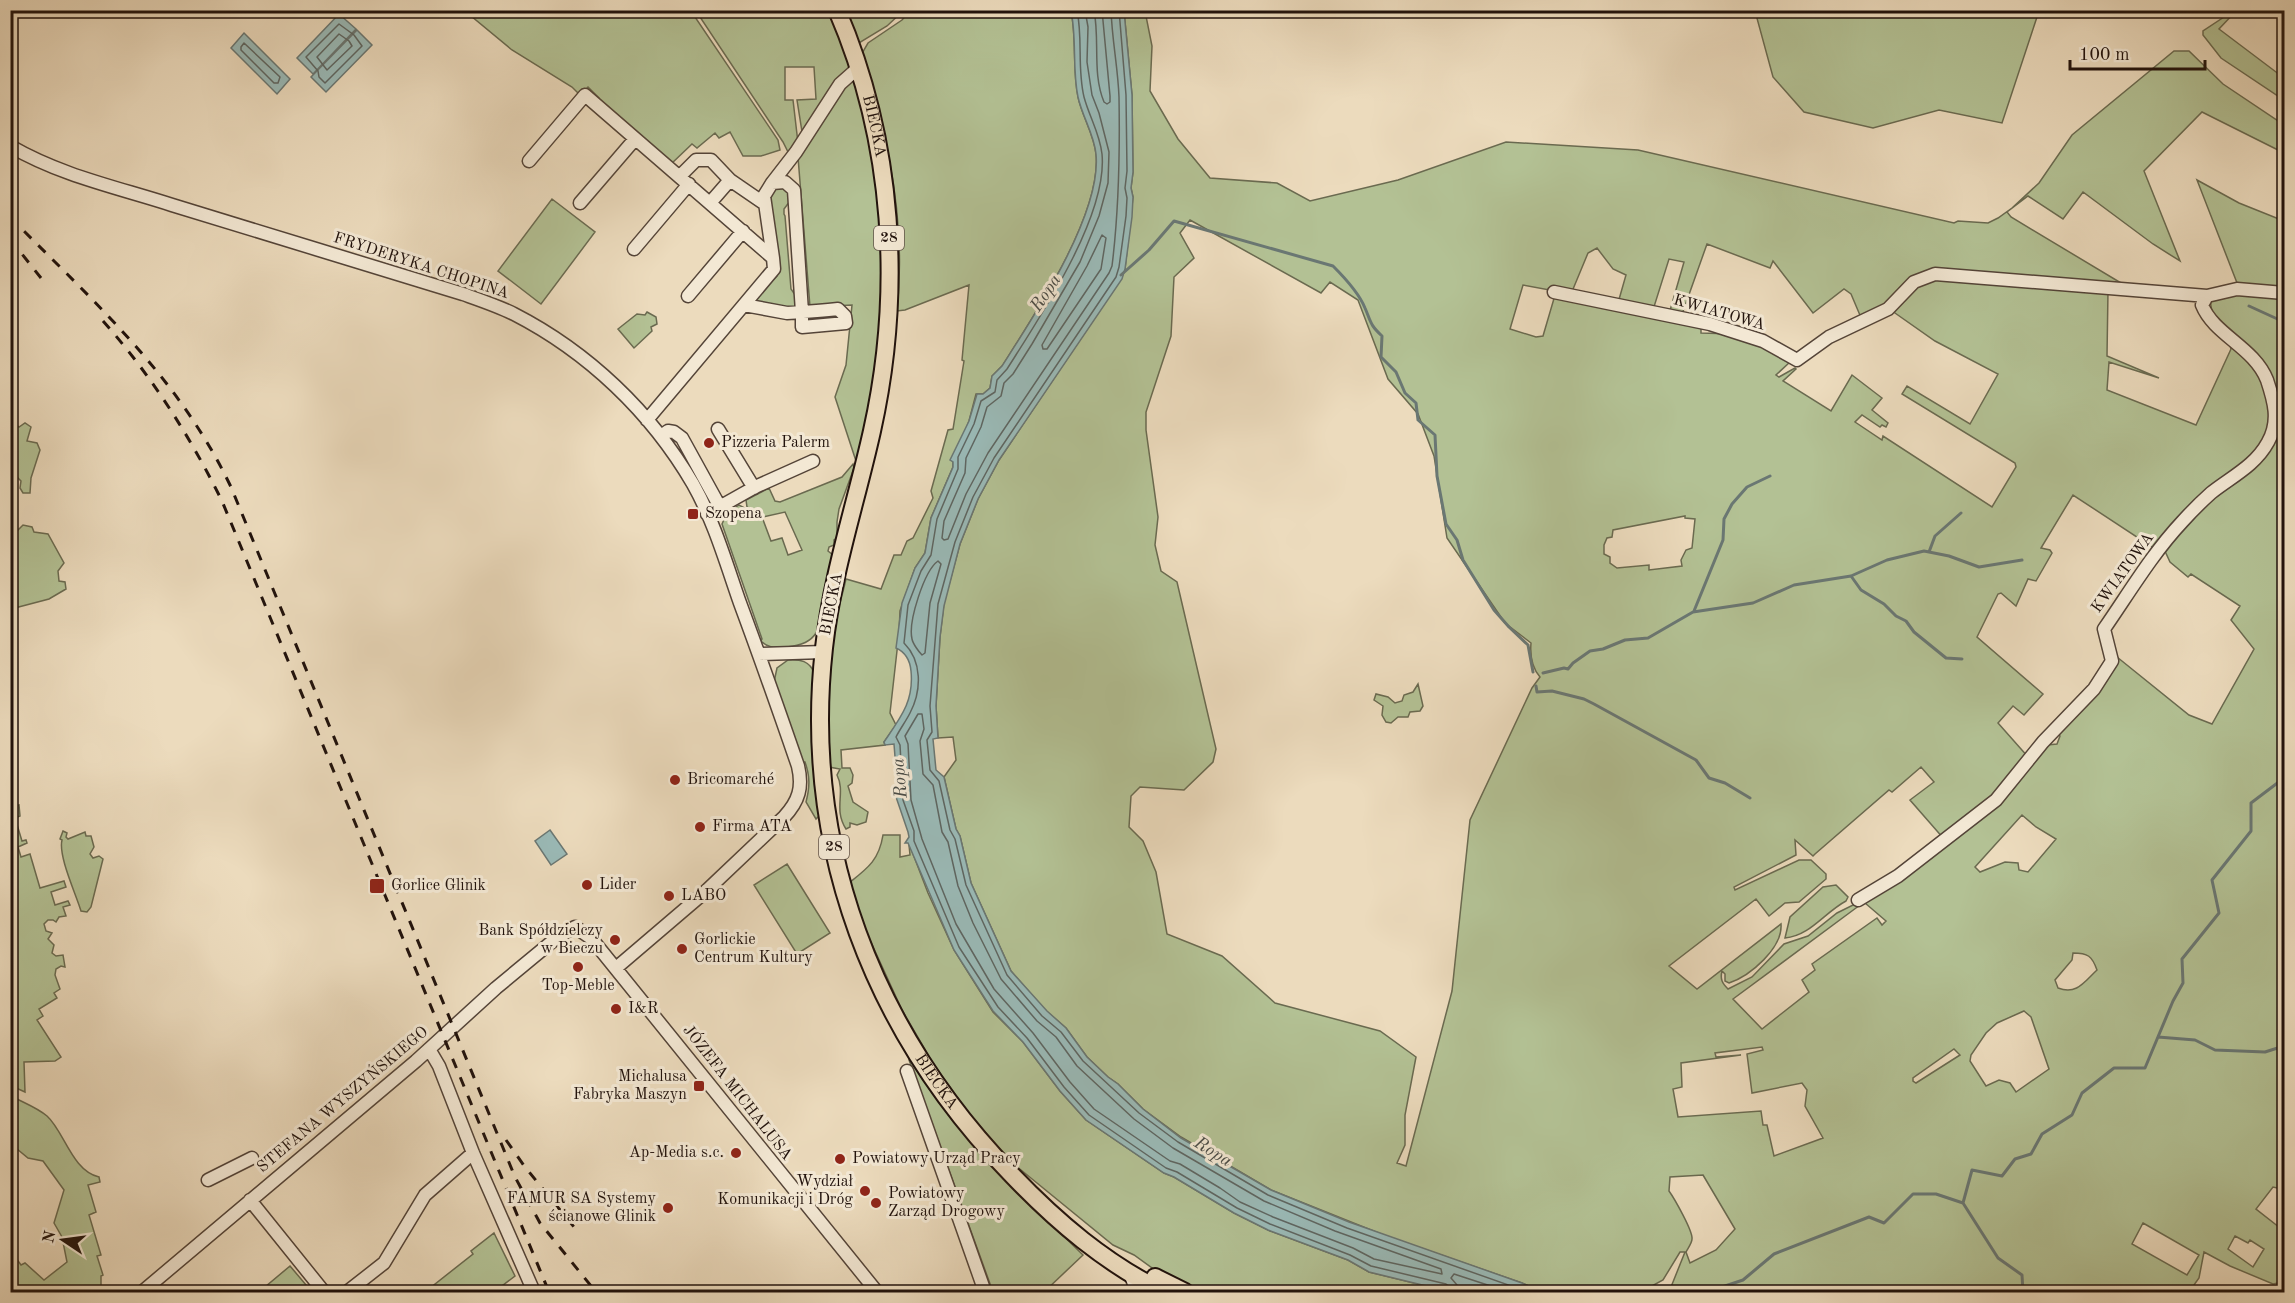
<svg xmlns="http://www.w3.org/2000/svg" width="2295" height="1303" font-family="'Old Standard TT',serif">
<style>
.green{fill:#b3c194;stroke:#6a6a50;stroke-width:1.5;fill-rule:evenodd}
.water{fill:#9abab7;stroke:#6a7773;stroke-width:1.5}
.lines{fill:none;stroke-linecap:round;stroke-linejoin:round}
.shore{stroke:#5e6662;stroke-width:1.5}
.stream{stroke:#6a7773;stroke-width:3}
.minor-casing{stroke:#544438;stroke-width:15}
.major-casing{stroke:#21120c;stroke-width:20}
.minor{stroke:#f3e8d4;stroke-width:12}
.major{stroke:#ecdbbd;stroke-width:16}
.rail{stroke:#21120c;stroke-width:3;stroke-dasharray:10 10;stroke-linecap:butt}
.poi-dot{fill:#8f2418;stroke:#f3e8d4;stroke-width:2}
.labels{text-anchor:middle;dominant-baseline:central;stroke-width:6;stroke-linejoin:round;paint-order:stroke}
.shield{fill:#f3e8d4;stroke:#605248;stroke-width:1.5}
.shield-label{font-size:15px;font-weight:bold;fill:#21120c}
.street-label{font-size:16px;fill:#21120c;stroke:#f3e8d4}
.poi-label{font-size:16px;fill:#21120c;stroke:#f3e8d4;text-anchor:start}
.water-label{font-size:18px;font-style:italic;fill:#4b4d48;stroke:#f3e8d4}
</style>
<rect width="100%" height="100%" fill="#ecdbbd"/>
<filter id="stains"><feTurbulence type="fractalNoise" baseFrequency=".00333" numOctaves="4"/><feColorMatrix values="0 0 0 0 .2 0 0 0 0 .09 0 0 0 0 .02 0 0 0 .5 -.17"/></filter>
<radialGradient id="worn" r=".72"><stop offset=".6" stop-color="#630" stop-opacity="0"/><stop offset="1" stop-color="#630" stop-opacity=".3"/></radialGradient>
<path class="green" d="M465,11H691L778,140L780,150L761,156H743L730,132L719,138L715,133L697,148L692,144L670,165L598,103L599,98L588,87L580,95L572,87L512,50Z
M696,11H830L849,61V69L803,138L797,100L816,99L814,67H785V100H793L798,143L790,156L783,142Z
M844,11H903L887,26L859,43Z
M910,11H1071C1077,39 1072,68 1078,97C1082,116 1094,134 1096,154C1102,214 1034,316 1002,366L992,376L990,388L983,394H976L969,421L953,462V467L931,518L925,553L915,568L900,611L899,633L890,713L896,725L884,742L885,745L841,750L842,768H850L853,775L852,783L848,786L853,802L868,812L866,822L857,825L850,823V827L846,829C833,809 846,793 837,775L840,769L829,767C827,722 826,677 833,633C836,615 842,597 846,579L881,589L894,555H901L907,541L913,538L933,498L931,491L948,430L953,429L964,361L962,360L969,285L905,310L897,311C906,226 889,136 861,55L868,43L902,20Z
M1124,11H1145L1152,46L1150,91L1178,139L1210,178L1277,183L1310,201L1398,180L1506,142L1638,150L1954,223L1958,221L1988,223L1998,218L2012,208L2039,183L2072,135L2174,51H2189L2223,84L2284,125V155L2278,150L2202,112L2144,171L2180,261L2153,244L2083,192L2063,219L2028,196L2007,212L2011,217L2131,289L1935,272L1914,280L1882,308L1862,320L1851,294L1844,289L1813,313L1773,261L1770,268L1707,244L1681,317L1669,314L1684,262L1669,259L1653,310L1618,303L1626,275L1613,269L1597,248L1588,253L1571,294L1523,285L1510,329L1536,337L1543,336L1555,295L1638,311L1701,327V333L1735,334L1761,343L1760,346L1765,348L1766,345L1790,359V362L1776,375L1779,377L1795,368L1796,369L1783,381L1831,411L1852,375L1882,398L1872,410L1888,423L1886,427L1882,425L1880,427L1862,415L1855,422L1882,440L1883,436L1992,507L2016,467L2015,463L1902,394L1907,386L1970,424L1998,374L1935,341L1895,313L1892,310C1902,289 1926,279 1948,278L2108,291L2107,356L2159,378L2109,362L2107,390L2196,425L2231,349L2229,342C2262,370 2288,402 2260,445C2256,451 2252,459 2247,464C2230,480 2210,493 2193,508C2179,520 2167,535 2155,549L2073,495L2041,548L2050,550L2052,553L2036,581L2028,579L2016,606L2001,593L1998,594L1977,637L2043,694L2024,715L2013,706L1998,723L2029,758L1995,799L1944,839L1910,800L1934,782L1921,767L1892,792L1889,790L1815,854L1813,856L1795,840L1796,855L1734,887L1735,890L1799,860H1811L1826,874V879L1799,902L1785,903L1769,916L1756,899L1669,966L1697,989L1781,924C1783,948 1750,976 1729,983L1725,981V974L1722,971C1720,979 1722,983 1728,989L1752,977L1784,944L1808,936L1837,913L1855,904L1860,905L1733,999L1762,1029L1809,992L1802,980L1815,970L1812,964L1877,918L1882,925L1886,921L1865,903V901L1946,841L1963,831L2003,795L2006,797L2008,794L2007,792L2047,745L2057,744L2060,736L2058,733L2111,670L2114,658L2117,657L2189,715L2212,724L2254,649L2231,620L2240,606L2191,574L2188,577L2170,562L2164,549L2209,502L2241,479L2275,437L2278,410L2264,368L2251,352L2213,320L2210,299L2236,293L2284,297V1199L2279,1197L2282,1189L2273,1187L2256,1209L2284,1231V1270L2279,1279L2283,1282L2273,1284L2230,1266L2204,1252L2199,1278L2189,1292H1669L1685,1252H1680L1663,1280L1641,1292H1541L1522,1283L1386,1236L1271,1190L1181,1137L1143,1109L1118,1084L1108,1077L1087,1057L1066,1028L1045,1010L1011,971L971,883L960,836L956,829L944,777L956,760L953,737L938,738L936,706L940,637L944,603L960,544L978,499L999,460L1121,279L1125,269L1133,197L1131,188L1133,172L1132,95ZM1190,220L1321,293L1330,282L1358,300L1388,379L1418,414L1434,456L1447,538L1505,623L1531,643C1530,655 1532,668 1540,677L1532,688L1470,820L1452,991L1406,1166L1397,1163L1405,1145V1115L1416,1057L1380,1031L1275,1003L1222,956L1167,934L1156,872L1143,841L1129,827L1131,796L1140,787L1184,790L1213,762L1216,749L1177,582L1161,571L1155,545L1158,517L1146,430V412L1171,336L1174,277L1194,258L1180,233ZM1685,516V518L1695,519L1692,548L1686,550L1681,560L1682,566L1649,570V565L1617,568L1610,563V557L1604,554V545L1607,538L1612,537L1613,530ZM2022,815L2036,827L2056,839L2028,872L2019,870L2018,863L2005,862L1980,872L1975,867ZM2073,953C2088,953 2092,956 2097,970C2084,982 2077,995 2058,988L2055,980L2072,960ZM2024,1011L2031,1017L2049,1069L2016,1092L2010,1083L1999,1080L1986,1086L1970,1061L1971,1055L1986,1033L1997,1023ZM1762,1047L1763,1050L1747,1054L1752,1093L1802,1083L1807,1090L1805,1106L1823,1138L1774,1156L1767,1125H1763L1761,1111L1678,1117L1673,1089L1682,1087L1681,1063L1741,1055L1716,1057L1715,1053ZM1954,1049L1960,1055L1916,1083L1913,1081V1078ZM1703,1175L1735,1229L1716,1250L1690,1263L1686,1252C1688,1248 1692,1243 1692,1239C1693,1231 1674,1198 1669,1191L1670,1177ZM2143,1223L2199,1255L2187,1275L2132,1244ZM2235,1236L2248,1243L2250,1240L2264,1249L2253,1267L2228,1249Z
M1755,11V10L2039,11L2002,123L1939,110L1873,128L1804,112L1773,77Z
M2229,11H2236L2219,29L2284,78V100L2221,58L2203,35V31L2224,17Z
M850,80L854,81L858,90C863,110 868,131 872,152C889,253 887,362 856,461L835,397L846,365L852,305L810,307L798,157Z
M2197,180L2239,203L2284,221V291L2239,288Z
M778,186L788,187L790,201L784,209V214L785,216L791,289L798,299V306L794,310L751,301L777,276L766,197Z
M552,199L595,232L541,304L498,271Z
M647,312L656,317L657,324L651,327L652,331L634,348L618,329L637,314L645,315Z
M11,421L19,427L25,423L31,427L27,441L37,443L40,450L31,478L30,493H23L20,488L21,481L16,476H11Z
M853,464L854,468L839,509L837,522V538L834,540V545L829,547L828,551L833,555C830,570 823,624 816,633C810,643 797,646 787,647C776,647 769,649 761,641L762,639L722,524L727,513L739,505L762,517L771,541L782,538L788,555L802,550L785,512L763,517L747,507L746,500L769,488L775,501L780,502L842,477Z
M11,511L14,513L11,518L18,530L23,525L32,527L34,532L48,534L64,563L58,571L59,581L65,582L66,589L49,599L11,609Z
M788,660C800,659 810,661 814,673L812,718L819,816L816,819L806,802C810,787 810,776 805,762H803L774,682L777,668Z
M1418,684L1423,706L1420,711L1410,712L1408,717H1398L1391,723L1386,722L1382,715L1383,706L1374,700L1376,694L1388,697L1395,703L1402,701L1404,695L1413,692Z
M19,805L20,816L15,818L22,841L26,840L27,843L18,847L21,857L30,854L40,888L64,881L66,887L51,892L55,905L68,901L70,905L63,907L66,916L59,917L56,922L53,920H48L44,924L46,931L52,933L48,939L54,945L52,953L56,956L63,955L65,967L61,966L56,969L55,975L60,989L54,993L57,998L39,1009L43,1016L37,1020L61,1057L55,1061L24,1062L25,1092L14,1087L12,1093L10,807Z
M63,831L67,833L66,837L68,839L85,832L86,836H91L94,847L90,854L93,858L99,856L103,859L91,907L87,912L81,911C76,894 58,856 62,840L60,839Z
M883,835H900V857L910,855L909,845L910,846L928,893L954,950L993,1012L1023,1042L1060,1091L1086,1120L1164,1173L1174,1177L1234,1213L1270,1231L1348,1260L1369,1272L1451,1292H1203L1155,1270L1134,1255L1113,1245L1010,1161L967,1111L934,1065L902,1010L864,927L849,883C868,868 879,860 883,835Z
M787,864L830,933L797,954L754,885Z
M1836,885L1848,897L1846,901C1825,912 1810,936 1785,938L1790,917L1823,887Z
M910,1059C955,1135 1021,1194 1083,1255L1044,1292H993L909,1060Z
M17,1099C27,1104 39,1109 47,1116C64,1131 72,1171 99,1177L100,1182L88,1185L96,1212L89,1215L101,1255L97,1256L103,1275L101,1276V1292H11V1251L21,1265L25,1263L44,1280L67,1262L62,1237L54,1223L64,1190L43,1161L28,1158L11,1144V1100L15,1102Z
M494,1233L515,1276L494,1292H425L473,1254L471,1251Z
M290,1266L312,1292H259Z"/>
<path class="water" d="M1071,11H1124L1132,95L1133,172L1131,188L1133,197L1132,217L1125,269L1122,279L999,460L978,499L960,544L944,606L940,637L936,706L938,738L933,739L936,770L944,777L956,829L960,836L971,883L1011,971L1047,1011L1066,1028L1087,1057L1108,1077L1118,1084L1143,1109L1181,1138L1271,1190L1349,1222L1522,1283L1541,1292H1451L1369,1272L1348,1260L1268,1230L1234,1213L1174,1177L1164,1173L1086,1120L1060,1091L1023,1042L993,1011L954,950L908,843H905L909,837L908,832L896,797L898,795L894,744L885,745L884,742C901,717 914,701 911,671C910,660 905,652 896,648L902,603L915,568L925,553L931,518L953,467V462L950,460L969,421L977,394H983L990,388L992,376L1002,366C1034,316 1102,214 1096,154C1094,134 1082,116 1078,97C1072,68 1077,39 1071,11Z
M339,14L356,29L313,74L297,58Z
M357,30L372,45L326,92L311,77Z
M244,33L290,79L277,94L231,48Z
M550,830L567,854L551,865L535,841Z"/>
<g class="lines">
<path class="shore" d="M1077,10C1083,39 1077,68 1084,97C1089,116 1100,134 1102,154C1108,216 1040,317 1007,369L997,380L995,392L981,401L974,424L958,457V469L937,519L931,555L921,571L908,605L904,643C922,661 922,690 910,713C906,721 900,729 896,737L900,745L903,800L914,831V841L959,947L998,1007L1027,1038L1064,1087L1089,1115L1166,1168L1177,1172L1237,1208L1270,1224L1350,1255L1371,1266L1446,1284L1450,1287V1292
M1085,10L1088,27L1087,62L1092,95L1099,113L1109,152L1108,183L1099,216L1080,262L1032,344L1013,374L1004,383L1001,396L987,407L981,427L966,458L965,473L944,521L942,538L944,540L948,539L966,494L988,453L1109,273L1112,266C1119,210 1120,154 1119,97C1118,68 1112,40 1111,10
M1094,10C1100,41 1092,73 1104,102L1107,104L1110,102V96L1102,10
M1119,10L1126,95L1127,171L1125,188L1127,198L1126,216L1119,267L1116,277L994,458L973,497L955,542L938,604L930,706L932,732L927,740L930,770L939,781L950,830L955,839L966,885L1007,975L1042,1016L1061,1032L1083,1061L1139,1113L1178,1142L1268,1195L1347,1228L1528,1292
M339,24L354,35L362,46L325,83L319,77L318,71L306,57Z
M339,34L349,41L352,46L327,70L317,57Z
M244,43L280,77L278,83H274L241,50V47Z
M1102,235L1106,238L1101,269L1047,349H1043L1042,345L1087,266Z
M938,561L941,564L930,603L925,653L922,655C919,652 913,644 912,639C908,622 924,571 938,561Z
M918,714H922L924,729L920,741L923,774L933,785L942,832L948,842L958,886L973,923L1001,979L1037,1021L1056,1037L1077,1066L1134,1119L1173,1148L1264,1201L1335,1231L1441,1269L1442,1274L1374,1259L1353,1248L1273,1217L1240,1202L1220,1188L1180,1164L1170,1161L1094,1109L1070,1082L1033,1033L994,989L956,924L922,839L911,800L908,744L905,736Z
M1458,1292L1457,1285L1451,1278L1454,1274L1509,1292"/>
<path class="stream" d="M1121,275L1149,250L1174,221L1333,266C1344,277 1359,293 1365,308C1371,322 1370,325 1382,336L1381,357L1396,372L1405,393L1416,403L1418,420L1435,435L1437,476L1446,524L1457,540L1463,560L1494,610L1509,627L1528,645L1533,672
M2249,306L2284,322
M1929,552L1935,536L1961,513
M1851,576L1861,590L1884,604L1896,616L1906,621L1914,632L1946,658L1962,659
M1694,611L1723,540L1724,519L1732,504L1747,487L1770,476
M1543,673L1564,668L1568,669L1573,663L1590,651L1603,649L1625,640L1648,638L1693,612L1753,603L1794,585L1851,576L1887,560L1924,551L1949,556L1979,567L2022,560
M1536,686L1537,692L1552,691L1584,699L1594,704L1696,760L1709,778L1725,783L1750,798
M2158,1037L2195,1040L2215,1050L2265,1052L2284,1046
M1963,1203L1998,1258L2022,1275L2023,1292
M1707,1292L1743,1280L1774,1254L1869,1217L1884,1223L1913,1194H1936L1963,1203L1972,1170L2002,1176L2015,1159L2031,1154L2042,1134L2072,1115L2082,1093L2114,1068H2145L2173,1001L2183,983L2182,959L2219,913L2212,880L2251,831V803L2284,778"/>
<g class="minor-casing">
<path id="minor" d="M10,146C62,176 116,187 172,205C269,235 366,264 463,294C480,300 498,306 514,314C588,352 651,412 693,484C714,521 726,563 740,603C760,657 779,711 798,766C803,787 799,801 784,817L705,892L616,968
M529,161L585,95L773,258L774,269L647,420
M680,176L696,160H711L730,180
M772,183L796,152L840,84L858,68
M580,203L635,139
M710,203L730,180L765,204
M634,249L689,184
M1554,292L1710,324L1763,341L1797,360L1829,337L1888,309L1914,282L1935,274L2207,296L2237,289L2284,293
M688,296L743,231
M744,305L787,313C804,312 821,311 838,309L845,316L846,323L802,327V312L794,190L785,182L772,183L764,196L773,258
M718,429L754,488
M661,436L668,431L674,432L682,438L720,507
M707,514L755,487L813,461
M759,654L823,652
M1858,900L1898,876L1996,800L2043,742L2094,689L2112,661L2104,629C2129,593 2152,554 2182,522C2191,512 2201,502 2211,493C2231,477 2255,466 2268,442C2280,421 2274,401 2267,380C2254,347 2214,335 2202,305L2207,296
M429,1049L439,1066L473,1153L534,1292
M907,1071L985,1292
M208,1180L252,1158
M250,1200L324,1292
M1131,1276L1137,1292
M142,1292L416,1061L496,988L554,940L575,927L591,938L877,1292
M347,1292L384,1263L425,1195L473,1153"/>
</g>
<g class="major-casing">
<g id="major">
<path id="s1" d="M837,10C894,142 903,292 872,431C856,503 832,574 824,648C802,847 873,1032 1012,1175C1057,1222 1105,1263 1164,1292"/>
<path d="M1155,1277L1185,1292"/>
</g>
</g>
<use href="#minor" class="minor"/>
<use href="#major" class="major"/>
<path class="rail" d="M10,217C95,303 178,376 231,487L515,1177L540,1223L596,1292
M10,239L41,278
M103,321C151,375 190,436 222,501L549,1292
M506,1140L525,1167L574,1227"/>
</g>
<g class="poi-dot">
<circle cx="709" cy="443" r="6"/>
<rect x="687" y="508" width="12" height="12" rx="3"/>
<circle cx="675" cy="780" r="6"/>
<circle cx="700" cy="827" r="6"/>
<circle cx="587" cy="885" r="6"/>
<rect x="369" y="878" width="16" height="16" rx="3"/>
<circle cx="669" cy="896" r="6"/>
<circle cx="615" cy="940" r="6"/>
<circle cx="682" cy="949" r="6"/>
<circle cx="578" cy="967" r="6"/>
<circle cx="616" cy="1009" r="6"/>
<rect x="693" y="1080" width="12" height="12" rx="3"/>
<circle cx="736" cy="1153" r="6"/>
<circle cx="840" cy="1159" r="6"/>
<circle cx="865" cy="1191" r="6"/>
<circle cx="876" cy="1203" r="6"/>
<circle cx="668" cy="1208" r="6"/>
</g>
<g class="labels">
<g class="shield">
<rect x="874" y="226" width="30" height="24" rx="4.5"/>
<rect x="819" y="835" width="30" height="24" rx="4.5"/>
</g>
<g class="shield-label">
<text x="889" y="238">28</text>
<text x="834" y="847">28</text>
</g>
<g class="street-label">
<text stroke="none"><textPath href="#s1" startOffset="122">BIECKA</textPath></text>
<text transform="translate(421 266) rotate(18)">FRYDERYKA CHOPINA</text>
<text transform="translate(1719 313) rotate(16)">KWIATOWA</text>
<text transform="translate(2123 573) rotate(-54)">KWIATOWA</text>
<text transform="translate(832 604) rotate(-79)">BIECKA</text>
<text stroke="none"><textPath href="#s1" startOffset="1110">BIECKA</textPath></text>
<text transform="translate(737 1093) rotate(52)">JÓZEFA MICHALUSA</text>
<text transform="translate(343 1100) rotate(-40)">STEFANA WYSZYŃSKIEGO</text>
</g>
<g class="poi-label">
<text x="721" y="443">Pizzeria Palerm</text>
<text x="705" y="514">Szopena</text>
<text x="687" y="780">Bricomarché</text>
<text x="712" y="827">Firma ATA</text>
<text x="599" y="885">Lider</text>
<text x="391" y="886">Gorlice Glinik</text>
<text x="681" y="896">LABO</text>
<text x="603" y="931" text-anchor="end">Bank Spółdzielczy<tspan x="603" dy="18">w Bieczu</tspan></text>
<text x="694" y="940">Gorlickie<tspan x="694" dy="18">Centrum Kultury</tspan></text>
<text x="578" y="986" text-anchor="middle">Top-Meble</text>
<text x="628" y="1009">I&amp;R</text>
<text x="687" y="1077" text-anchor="end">Michalusa<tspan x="687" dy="18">Fabryka Maszyn</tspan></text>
<text x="724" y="1153" text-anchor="end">Ap-Media s.c.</text>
<text x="852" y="1159">Powiatowy Urząd Pracy</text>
<text x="853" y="1182" text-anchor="end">Wydział<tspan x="853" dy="18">Komunikacji i Dróg</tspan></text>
<text x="888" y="1194">Powiatowy<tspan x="888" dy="18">Zarząd Drogowy</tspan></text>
<text x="656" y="1199" text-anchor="end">FAMUR SA Systemy<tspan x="656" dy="18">ścianowe Glinik</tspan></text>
</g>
<g class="water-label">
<text transform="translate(1046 293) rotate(-56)">Ropa</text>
<text transform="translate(900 778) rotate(-95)">Ropa</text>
<text transform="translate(1213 1152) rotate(32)">Ropa</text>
</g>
</g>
<rect width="2295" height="1303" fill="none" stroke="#ecdbbd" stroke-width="36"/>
<rect x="12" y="12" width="2271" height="1279" fill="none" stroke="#21120c" stroke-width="3"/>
<rect x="18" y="18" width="2259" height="1267" fill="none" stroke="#21120c" stroke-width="1.5"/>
<g transform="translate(63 1240) rotate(283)" stroke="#f3e8d4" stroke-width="4.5" paint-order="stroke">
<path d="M0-4.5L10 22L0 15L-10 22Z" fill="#21120c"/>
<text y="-9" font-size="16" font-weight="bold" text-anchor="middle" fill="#21120c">N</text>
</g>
<path d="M2070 60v9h135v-9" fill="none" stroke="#21120c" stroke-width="3"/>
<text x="2079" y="60" font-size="18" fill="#21120c" stroke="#f3e8d4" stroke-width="4.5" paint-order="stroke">100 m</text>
<rect width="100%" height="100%" filter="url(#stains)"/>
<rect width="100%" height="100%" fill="url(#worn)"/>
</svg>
